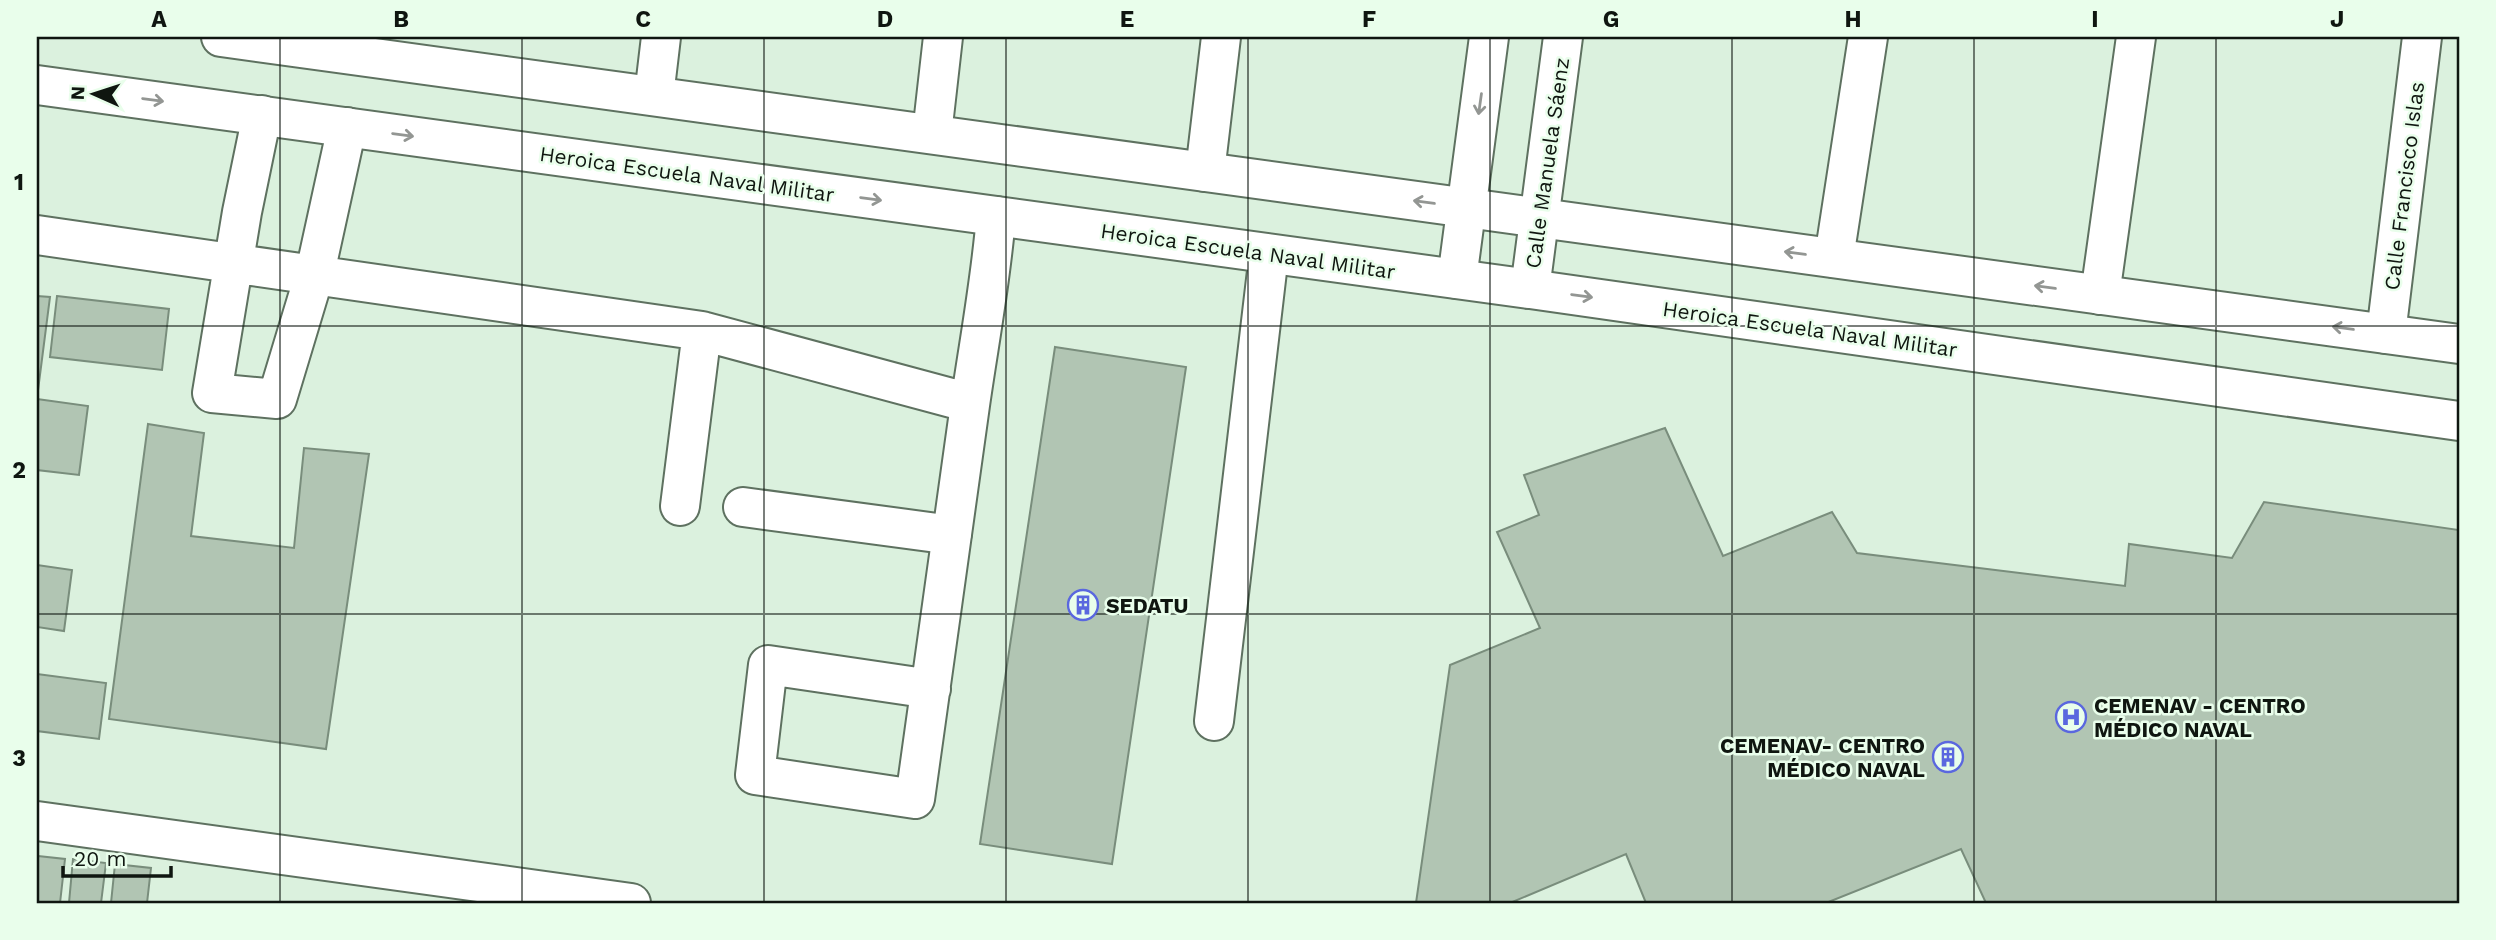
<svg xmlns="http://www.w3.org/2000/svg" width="2496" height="940" font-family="'Work Sans',sans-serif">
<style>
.building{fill:#b1c5b3;stroke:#798d7c;stroke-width:2}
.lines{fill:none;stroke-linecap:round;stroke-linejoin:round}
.minor-casing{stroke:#5e7160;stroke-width:42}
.major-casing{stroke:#5e7160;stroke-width:42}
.minor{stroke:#fff;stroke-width:38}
.major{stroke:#fff;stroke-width:38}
.oneway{stroke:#939693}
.grid{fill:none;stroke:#0f1610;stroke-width:2;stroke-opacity:0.55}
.labels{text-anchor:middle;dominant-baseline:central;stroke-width:5;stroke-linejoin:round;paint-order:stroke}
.street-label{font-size:21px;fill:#0f1610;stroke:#e9feeb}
.poi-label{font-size:21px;font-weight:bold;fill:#0f1610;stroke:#e9feeb;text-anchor:start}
.neatline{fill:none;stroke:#0f1610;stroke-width:2.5}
.grid-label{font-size:23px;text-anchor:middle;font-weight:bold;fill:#0f1610}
</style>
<rect width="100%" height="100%" fill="#dbf1de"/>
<path class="building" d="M37,296L50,297L37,398Z
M57,296L169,309L162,370L50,357Z
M1055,347L1186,367L1112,864L980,844Z
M37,399L88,406L79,475L37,470Z
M148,424L204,433L191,536L294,548L304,448L369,454L326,749L109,719Z
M1665,428L1723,556L1832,512L1857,553L2125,586L2129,544L2232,558L2264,502L2459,530V903H1986L1961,849L1826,903H1646L1626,854L1510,903H1416L1450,665L1540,628L1497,532L1539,515L1524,475Z
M37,565L72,570L64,631L37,627Z
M37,674L106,683L99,739L37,731Z
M38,856L65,859L60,903H37Z
M73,859L106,863L101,903H69Z
M115,864L151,868L147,903H111Z"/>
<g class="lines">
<g class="minor-casing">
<path id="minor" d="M654,96L661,37
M262,115L242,212L212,393L277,399L315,273L347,127
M932,134L943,37
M1205,172L1221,37
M37,235L702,331L680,506
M1834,258L1868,37
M1457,279L1489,37
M1530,289L1563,37
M2100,295L2136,37
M702,331L970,403
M2386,334L2422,37
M743,507L952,535
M931,689L768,665L755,775L915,799C934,668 951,536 970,405C979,342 991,280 996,216
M1214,721L1269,254
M37,821L631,903"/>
</g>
<g class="major-casing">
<path id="major" d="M221,37L2459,344
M37,85L1530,289L2459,421"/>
</g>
<use href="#minor" class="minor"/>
<use href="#major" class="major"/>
</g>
<defs><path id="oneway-shaft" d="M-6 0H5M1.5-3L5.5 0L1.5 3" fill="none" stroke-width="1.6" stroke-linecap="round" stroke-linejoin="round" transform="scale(1.75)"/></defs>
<g class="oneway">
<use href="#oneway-shaft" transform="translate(153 100) rotate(8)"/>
<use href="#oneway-shaft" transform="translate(1480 104) rotate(98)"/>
<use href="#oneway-shaft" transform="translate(403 135) rotate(8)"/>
<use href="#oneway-shaft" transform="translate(871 199) rotate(8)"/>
<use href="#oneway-shaft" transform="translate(1424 202) rotate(-172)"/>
<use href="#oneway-shaft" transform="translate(1795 253) rotate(-172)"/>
<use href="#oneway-shaft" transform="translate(2045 287) rotate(-172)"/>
<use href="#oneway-shaft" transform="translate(1582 296) rotate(8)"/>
<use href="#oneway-shaft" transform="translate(2343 328) rotate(-172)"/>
</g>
<path class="grid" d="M280,37V903M522,37V903M764,37V903M1006,37V903M1248,37V903M1490,37V903M1732,37V903M1974,37V903M2216,37V903M37,326H2459M37,614H2459"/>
<defs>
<g id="building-ring" transform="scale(1.575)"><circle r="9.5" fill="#e9feeb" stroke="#5a67df" stroke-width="1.5"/><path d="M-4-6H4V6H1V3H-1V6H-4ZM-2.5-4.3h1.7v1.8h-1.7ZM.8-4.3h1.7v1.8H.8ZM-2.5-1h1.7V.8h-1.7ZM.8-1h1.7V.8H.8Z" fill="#5a67df"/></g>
<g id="hospital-ring" transform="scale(1.575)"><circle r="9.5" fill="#e9feeb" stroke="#5a67df" stroke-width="1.5"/><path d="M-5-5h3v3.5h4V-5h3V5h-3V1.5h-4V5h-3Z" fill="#5a67df"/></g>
</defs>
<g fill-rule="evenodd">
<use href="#building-ring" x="1083" y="605"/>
<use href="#hospital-ring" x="2071" y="717"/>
<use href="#building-ring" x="1948" y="757"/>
</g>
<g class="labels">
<g class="street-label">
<text transform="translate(1547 163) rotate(-82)">Calle Manuela Sáenz</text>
<text transform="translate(687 174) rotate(8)">Heroica Escuela Naval Militar</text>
<text transform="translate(2404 186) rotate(-83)">Calle Francisco Islas</text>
<text transform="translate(1248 251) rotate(8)">Heroica Escuela Naval Militar</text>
<text transform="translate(1810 329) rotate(8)">Heroica Escuela Naval Militar</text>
</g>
<g class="poi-label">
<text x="1106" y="605">SEDATU</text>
<text x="2094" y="705">CEMENAV - CENTRO<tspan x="2094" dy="24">MÉDICO NAVAL</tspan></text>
<text x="1925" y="745" text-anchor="end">CEMENAV- CENTRO<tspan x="1925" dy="24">MÉDICO NAVAL</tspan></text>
</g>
</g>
<rect width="2496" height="940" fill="none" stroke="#e9feeb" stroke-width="77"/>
<g transform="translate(94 94) rotate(273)" stroke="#e9feeb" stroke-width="5" paint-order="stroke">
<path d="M0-5L12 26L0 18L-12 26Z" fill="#0f1610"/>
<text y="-10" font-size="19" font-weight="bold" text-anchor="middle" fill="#0f1610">N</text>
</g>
<path d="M63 866v10h108v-10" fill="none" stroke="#0f1610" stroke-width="3.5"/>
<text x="74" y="866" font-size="21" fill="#0f1610" stroke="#e9feeb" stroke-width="5" paint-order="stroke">20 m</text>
<rect x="38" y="38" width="2420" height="864" class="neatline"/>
<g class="grid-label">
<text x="159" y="27">A</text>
<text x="401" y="27">B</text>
<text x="643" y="27">C</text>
<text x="885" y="27">D</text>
<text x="1127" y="27">E</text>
<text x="1369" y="27">F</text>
<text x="1611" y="27">G</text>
<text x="1853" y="27">H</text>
<text x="2095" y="27">I</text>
<text x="2337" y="27">J</text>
<text x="19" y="190">1</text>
<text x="19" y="478">2</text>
<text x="19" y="766">3</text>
</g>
</svg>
